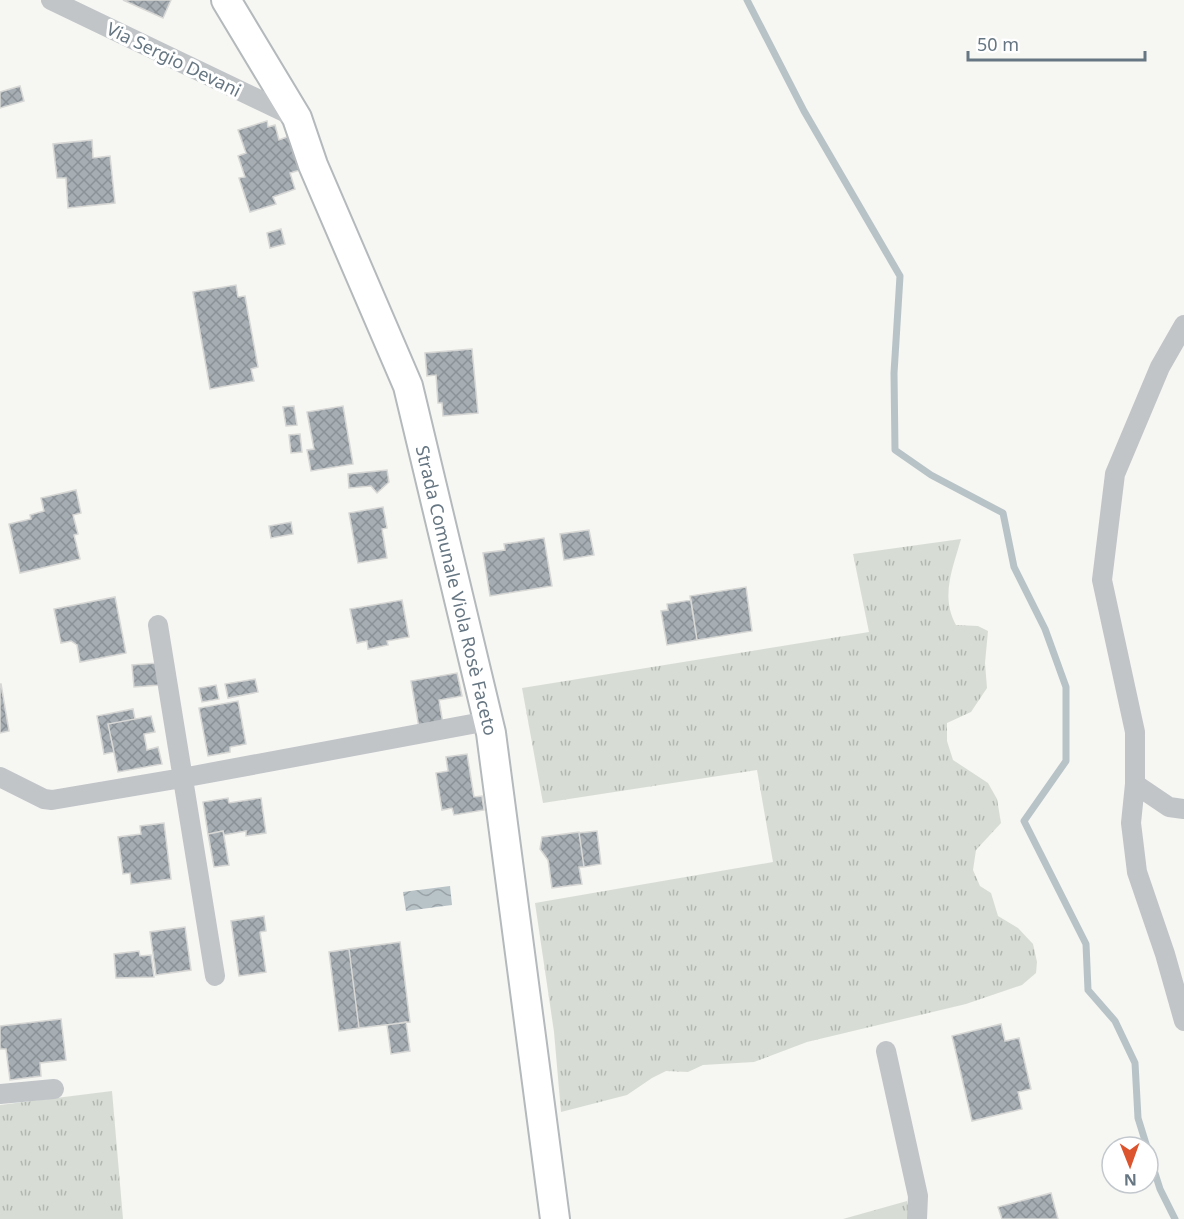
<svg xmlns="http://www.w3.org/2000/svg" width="1184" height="1219" font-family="'Noto Sans',sans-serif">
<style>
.grass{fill:url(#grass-tufts)}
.water{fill:url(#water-waves)}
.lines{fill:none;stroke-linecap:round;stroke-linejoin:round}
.stream{stroke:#b8c3c7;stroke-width:7}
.building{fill:url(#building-cross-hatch);stroke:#d7d7d5;stroke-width:1.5}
.secondary-casing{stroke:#b4b9bc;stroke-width:32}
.street{stroke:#c1c5c8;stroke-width:20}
.secondary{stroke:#fff;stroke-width:28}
.labels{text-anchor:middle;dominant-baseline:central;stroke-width:6;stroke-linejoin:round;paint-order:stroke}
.street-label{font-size:18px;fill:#667682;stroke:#fff}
</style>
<defs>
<pattern id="grass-tufts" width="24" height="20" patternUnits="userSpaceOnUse" patternTransform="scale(1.5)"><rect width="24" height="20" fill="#d7ddd4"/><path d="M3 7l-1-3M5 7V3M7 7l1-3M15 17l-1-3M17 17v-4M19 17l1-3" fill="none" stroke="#b2b8b1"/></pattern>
<pattern id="water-waves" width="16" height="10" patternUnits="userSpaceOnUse" patternTransform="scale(1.5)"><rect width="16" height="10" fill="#b8c3c7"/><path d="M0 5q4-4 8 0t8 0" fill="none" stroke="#99a3a7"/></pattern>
<pattern id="building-cross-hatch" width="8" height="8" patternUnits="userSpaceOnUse" patternTransform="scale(1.5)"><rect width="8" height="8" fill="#a6aeb3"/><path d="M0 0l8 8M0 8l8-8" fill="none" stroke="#8b9297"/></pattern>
</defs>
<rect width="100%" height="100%" fill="#f6f6f3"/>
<path class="grass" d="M961,539C953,568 940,596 956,625L978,626L988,631L985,663L987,688L971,712L947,723V741L953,760L988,783L997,799L1001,823L976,850L973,870L980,886L991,893L998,916L1018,928L1033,944L1037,962L1036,973L1022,985L966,1004L807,1042L754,1062L703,1065L688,1072L666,1071L652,1078L627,1095L561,1112L554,1032L535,903L773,862L757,770L543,803L522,688L869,632L853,554Z
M112,1091L123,1219H0V1105Z
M907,1201L911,1219H843Z"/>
<path class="water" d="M450,886L452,905L406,911L403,892Z"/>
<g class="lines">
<path class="stream" d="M747,0L804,111L900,276L894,373L895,450L931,475L1003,513L1014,567L1045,629L1066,687V761L1024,821L1086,944L1088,990L1115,1021L1135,1063L1138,1118L1147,1147
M1148,1151L1160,1189L1175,1219"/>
</g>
<path class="building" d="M123,0H171L163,18Z
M20,86L24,101L0,108V92Z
M267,121L268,127L275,125L279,140L292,135L303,169L290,173L295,189L273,197L276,204L250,212L239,178L245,177L238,156L246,153L238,130Z
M92,140L93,158L110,156L115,203L68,208L66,178H57L53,144Z
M281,229L285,244L270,248L267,233Z
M236,285L238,297L245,296L258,367L251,369L254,381L210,389L193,292Z
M472,349L478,413L443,416L442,403H438L436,375L427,376L425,353Z
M294,406L297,425L286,426L283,407Z
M343,406L353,464L311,471L307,450L314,449L307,412Z
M300,434L302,452L291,453L289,435Z
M387,470L389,482L377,493L371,486L349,488L348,474Z
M76,490L81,513L73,515L78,534L74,535L80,559L20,573L9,524L31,519L30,515L44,511L41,498Z
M383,507L387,528L382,529L387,558L358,563L349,513Z
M291,522L293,534L271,538L269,526Z
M589,530L594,555L564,560L560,534Z
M544,538L552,586L490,596L483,553L505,550L504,544Z
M746,587L752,631L697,640L690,596Z
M115,597L126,653L80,662L77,645L71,641L61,643L54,609Z
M402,600L409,637L387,641L388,645L368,649L367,641L357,643L350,609Z
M691,600L697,640L667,645L661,611L668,610L667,604Z
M158,663L160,685L134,687L132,665Z
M457,673L462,696L439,700L443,724L419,728L411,681Z
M255,679L258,692L228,698L225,684Z
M1,684L9,731L0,733V684Z
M216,685L219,699L202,702L199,688Z
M238,701L246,744L230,747V752L208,756L199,708Z
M133,709L135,719L108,724L114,752L104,754L97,716Z
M151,716L155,732L144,734L147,750L158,747L162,764L118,772L108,724Z
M467,754L474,797L482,796L484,810L454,815L452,808L442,810L436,773L448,771L446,757Z
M228,798L229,803L261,798L266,833L246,836V831L224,835L223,831L208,834L203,802Z
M164,823L171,879L131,884L130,873L123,874L118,837L141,834L140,826Z
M223,831L229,865L214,867L208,834Z
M597,831L601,864L584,867L579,833Z
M579,832L584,867H579L582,884L552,888L548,860L540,849L542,837Z
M264,916L266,931L260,932L266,972L239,976L231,921Z
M185,927L191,970L156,975L150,932Z
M400,942L410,1022L359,1028L349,949Z
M349,949L359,1028L339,1031L329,952Z
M139,951L140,956L151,955L154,977L116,978L114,954Z
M61,1019L66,1060L40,1063L41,1076L10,1080L6,1049H0V1026Z
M406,1022L410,1051L391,1054L387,1025Z
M1001,1024L1005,1041L1019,1038L1031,1089L1018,1092L1022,1109L972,1121L952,1036Z
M1051,1193L1058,1219H1002L998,1207Z"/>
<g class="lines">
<g class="secondary-casing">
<g id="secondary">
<path id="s1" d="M226,0L297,118L313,165L408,386L491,733L555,1219"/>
</g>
</g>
<path class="street" d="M51,0L297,118
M1184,325L1160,367L1115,474L1102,580L1135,732V784L1131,823L1137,872L1165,954L1184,1021
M158,625L215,976
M0,777L44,799L52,800L182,778L488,721
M1135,784L1169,807L1184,809
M886,1051L918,1196L917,1219
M0,1094L54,1089"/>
<use href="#secondary" class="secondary"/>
</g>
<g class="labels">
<g class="street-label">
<text transform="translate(174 59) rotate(26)">Via Sergio Devani</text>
<text stroke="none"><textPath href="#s1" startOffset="638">Strada Comunale Viola Rosè Faceto</textPath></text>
</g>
</g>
<g transform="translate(1130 1165) rotate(179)"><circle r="28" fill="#ffffff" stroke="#c2c8cd" stroke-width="1.5"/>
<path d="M0-4.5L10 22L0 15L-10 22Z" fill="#db542e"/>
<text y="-9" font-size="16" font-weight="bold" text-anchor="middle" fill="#667682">N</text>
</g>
<path d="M968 51v9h177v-9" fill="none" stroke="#667682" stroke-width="3"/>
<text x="977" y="51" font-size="18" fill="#667682" stroke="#ffffff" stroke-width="4.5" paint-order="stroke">50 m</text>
</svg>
